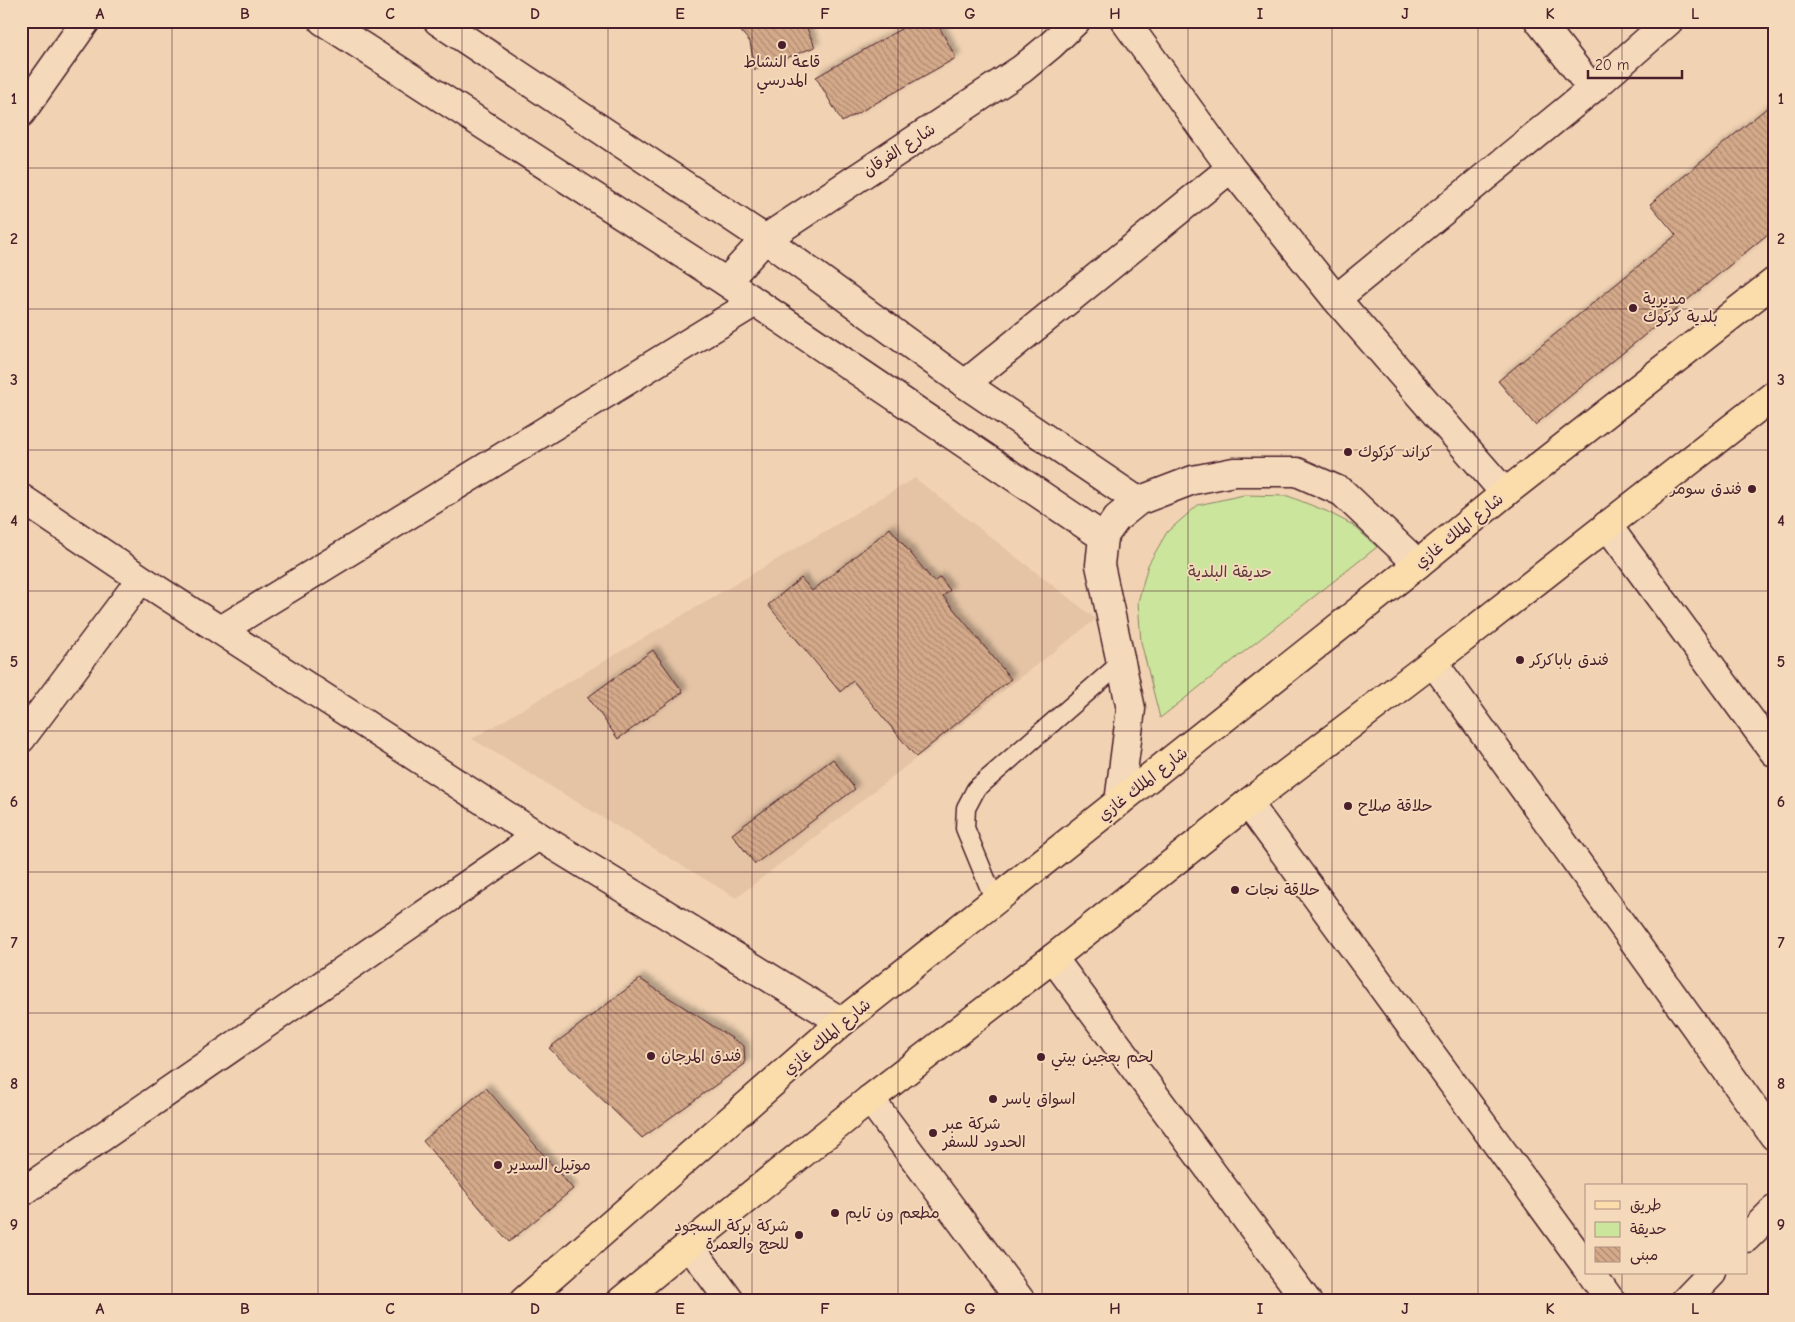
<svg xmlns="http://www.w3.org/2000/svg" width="1795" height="1322" font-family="'Comic Neue','Playpen Sans Arabic',sans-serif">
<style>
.built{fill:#e5c4a5}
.green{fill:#cbe59c;stroke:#8a8264}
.building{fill:url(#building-back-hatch);stroke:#4a1f2b;filter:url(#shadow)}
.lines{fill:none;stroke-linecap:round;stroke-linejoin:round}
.lane-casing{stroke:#4a1f2b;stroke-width:21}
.street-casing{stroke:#4a1f2b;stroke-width:31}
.secondary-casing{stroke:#4a1f2b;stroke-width:31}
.primary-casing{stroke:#4a1f2b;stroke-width:31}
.lane{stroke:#f4d9ba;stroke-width:18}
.street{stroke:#f4d9ba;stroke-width:28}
.secondary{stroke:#f4d9ba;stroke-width:28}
.primary{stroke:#faddab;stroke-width:28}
.grid{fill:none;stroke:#4a1f2b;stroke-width:1;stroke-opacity:0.55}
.poi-dot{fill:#4a1f2b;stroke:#f4d9ba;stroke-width:2}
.labels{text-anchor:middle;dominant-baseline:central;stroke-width:4;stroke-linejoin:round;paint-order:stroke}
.poi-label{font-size:16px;fill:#4a1f2b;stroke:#f4d9ba;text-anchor:start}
.street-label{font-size:16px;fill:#4a1f2b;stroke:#f4d9ba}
.park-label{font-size:16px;fill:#5d3d3c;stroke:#f4d9ba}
.neatline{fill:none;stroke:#4a1f2b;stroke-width:2}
.grid-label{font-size:16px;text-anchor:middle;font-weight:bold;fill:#4a1f2b}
</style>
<defs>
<pattern id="building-back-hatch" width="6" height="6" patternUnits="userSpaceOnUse" patternTransform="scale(1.25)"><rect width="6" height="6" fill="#d4aa8a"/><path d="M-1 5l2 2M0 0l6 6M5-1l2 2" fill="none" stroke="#ae8a71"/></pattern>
<filter id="shadow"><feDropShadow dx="4.5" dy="-4.5" stdDeviation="2.5" flood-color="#0004"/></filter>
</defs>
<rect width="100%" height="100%" fill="#f1d3b3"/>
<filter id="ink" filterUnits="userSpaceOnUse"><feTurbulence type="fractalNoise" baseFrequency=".02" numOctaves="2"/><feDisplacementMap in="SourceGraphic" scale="10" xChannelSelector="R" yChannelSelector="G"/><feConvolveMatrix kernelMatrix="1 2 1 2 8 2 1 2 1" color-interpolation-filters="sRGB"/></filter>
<g filter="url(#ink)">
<path class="built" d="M915,478L1096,619L736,898L472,739Z"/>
<path class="green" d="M1244,495L1288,496L1326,511L1353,525L1377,547L1160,718L1141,642L1138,602L1148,565L1167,532L1198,505Z"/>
<path class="building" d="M732,21H811L805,24L815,47L755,70L750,42Z
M915,21H936L956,58L842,122L816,77Z
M1774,102V229L1535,425L1498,381L1676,235L1650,204Z
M890,528L934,582L940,577L950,590L943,596L1011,679L916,757L853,681L840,692L768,605L801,578L812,591Z
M653,650L683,692L618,739L588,697Z
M833,759L855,789L755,864L732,834Z
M640,979L744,1046L745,1064L642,1138L549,1048Z
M486,1088L573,1189L509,1242L423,1141Z"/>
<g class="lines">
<g class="lane-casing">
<path id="lane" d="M995,901L965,828L966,808L976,789L1122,662"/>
</g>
<g class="street-casing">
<path id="street" d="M1539,21L1592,89
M21,113L86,21
M1231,168L1336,299L1505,493
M726,282L765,239L1022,69L1051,45L1076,21
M1336,299L1592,89L1669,21
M965,384L1231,168L1125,21
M21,498L141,579L538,836L842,1022
M1607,525L1774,752
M221,630L755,302
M1433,662L1774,1136
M21,739L141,579
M1248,803L1586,1266
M1053,958L1307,1301
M870,1099L1021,1301
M21,1193L538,836
M1746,1238L1774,1210
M689,1245L730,1301
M1591,1273L1611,1301
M1685,1301L1712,1273"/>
</g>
<g class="secondary-casing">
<path id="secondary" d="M323,21L726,282L1103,537
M438,21L765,239L965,384L1138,501
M1119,802L1131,709L1100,565L1103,537L1117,518L1138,501L1193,480L1234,472H1297L1342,492L1418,564"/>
</g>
<g class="primary-casing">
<path id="primary" d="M524,1301L842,1022L1418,564L1505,493L1774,282
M621,1301L689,1245L870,1099L1053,958L1248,803L1433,662L1774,395"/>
</g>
<use href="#lane" class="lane"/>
<use href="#street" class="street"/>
<use href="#secondary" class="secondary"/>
<use href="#primary" class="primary"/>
</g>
</g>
<path class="grid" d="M172,21V1301M318,21V1301M462,21V1301M608,21V1301M752,21V1301M898,21V1301M1042,21V1301M1188,21V1301M1332,21V1301M1478,21V1301M1622,21V1186M21,168H1774M21,309H1774M21,450H1774M21,591H1774M21,731H1774M21,872H1774M21,1013H1774M21,1154H1774M1622,1273V1301"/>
<g class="poi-dot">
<circle cx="782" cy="45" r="5"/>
<circle cx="1633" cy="308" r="5"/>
<circle cx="1348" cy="452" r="5"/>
<circle cx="1752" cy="489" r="5"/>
<circle cx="1520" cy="660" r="5"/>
<circle cx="1348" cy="806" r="5"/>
<circle cx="1235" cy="890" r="5"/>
<circle cx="651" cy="1056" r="5"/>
<circle cx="1041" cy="1057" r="5"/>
<circle cx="993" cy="1099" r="5"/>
<circle cx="933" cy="1133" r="5"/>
<circle cx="498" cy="1165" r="5"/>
<circle cx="835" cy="1213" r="5"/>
<circle cx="799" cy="1235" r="5"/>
</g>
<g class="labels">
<g class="poi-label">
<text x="782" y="62" text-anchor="middle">قاعة النشاط<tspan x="782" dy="18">المدرسي</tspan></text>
<text x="1643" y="299">مديرية<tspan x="1643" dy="18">بلدية كركوك</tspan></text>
<text x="1358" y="452">كراند كركوك</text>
<text x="1742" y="489" text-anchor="end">فندق سومر</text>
<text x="1530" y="660">فندق باباكركر</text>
<text x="1358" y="806">حلاقة صلاح</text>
<text x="1245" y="890">حلاقة نجات</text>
<text x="661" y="1056">فندق المرجان</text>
<text x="1051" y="1057">لحم بعجين بيتي</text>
<text x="1003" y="1099">اسواق ياسر</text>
<text x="943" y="1124">شركة عبر<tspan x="943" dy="18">الحدود للسفر</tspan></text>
<text x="508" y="1165">موتيل السدير</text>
<text x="845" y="1213">مطعم ون تايم</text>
<text x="789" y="1226" text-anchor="end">شركة بركة السجود<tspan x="789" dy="18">للحج والعمرة</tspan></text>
</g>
<g class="street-label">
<text transform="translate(899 150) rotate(-33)">شارع الفرقان</text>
<text transform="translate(1459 531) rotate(-39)">شارع الملك غازي</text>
<text transform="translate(1143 784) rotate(-38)">شارع الملك غازي</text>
<text transform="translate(827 1037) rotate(-40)">شارع الملك غازي</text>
</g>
<g class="park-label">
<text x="1230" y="572">حديقة البلدية</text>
</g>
</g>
<rect width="1795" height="1322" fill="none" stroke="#f4d9ba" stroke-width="55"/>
<rect x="1585" y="1184" width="162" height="90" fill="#f4d9ba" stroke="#b08f81"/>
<rect x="1595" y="1201" width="25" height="8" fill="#faddab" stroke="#b08f81"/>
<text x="1630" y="1210" font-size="15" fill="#4a1f2b">طريق</text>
<rect x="1595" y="1222" width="25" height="15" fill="#cbe59c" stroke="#b08f81"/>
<text x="1630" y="1234" font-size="15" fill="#4a1f2b">حديقة</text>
<rect x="1595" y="1247" width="25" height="15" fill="url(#building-back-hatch)" stroke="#b08f81"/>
<text x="1630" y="1260" font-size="15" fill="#4a1f2b">مبنى</text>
<path d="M1588 70v8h94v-8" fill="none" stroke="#4a1f2b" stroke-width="2.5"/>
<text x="1595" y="70" font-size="15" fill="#4a1f2b" stroke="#f4d9ba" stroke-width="4" paint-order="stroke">20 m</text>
<rect x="28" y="28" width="1740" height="1266" class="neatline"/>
<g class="grid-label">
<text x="100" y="19">A</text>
<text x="245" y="19">B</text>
<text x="390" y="19">C</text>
<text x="535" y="19">D</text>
<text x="680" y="19">E</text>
<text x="825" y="19">F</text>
<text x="970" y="19">G</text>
<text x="1115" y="19">H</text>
<text x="1260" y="19">I</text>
<text x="1405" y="19">J</text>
<text x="1550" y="19">K</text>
<text x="1695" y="19">L</text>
<text x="14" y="104">1</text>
<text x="1781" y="104">1</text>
<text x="14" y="244">2</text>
<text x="1781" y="244">2</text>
<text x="14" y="385">3</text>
<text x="1781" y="385">3</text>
<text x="14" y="526">4</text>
<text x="1781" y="526">4</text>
<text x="14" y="667">5</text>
<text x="1781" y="667">5</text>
<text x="14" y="807">6</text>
<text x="1781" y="807">6</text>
<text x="14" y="948">7</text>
<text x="1781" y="948">7</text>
<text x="14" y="1089">8</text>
<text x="1781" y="1089">8</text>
<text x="14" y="1230">9</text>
<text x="1781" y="1230">9</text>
<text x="100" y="1314">A</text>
<text x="245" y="1314">B</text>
<text x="390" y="1314">C</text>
<text x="535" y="1314">D</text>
<text x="680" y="1314">E</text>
<text x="825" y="1314">F</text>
<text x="970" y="1314">G</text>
<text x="1115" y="1314">H</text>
<text x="1260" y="1314">I</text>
<text x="1405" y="1314">J</text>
<text x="1550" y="1314">K</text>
<text x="1695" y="1314">L</text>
</g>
</svg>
